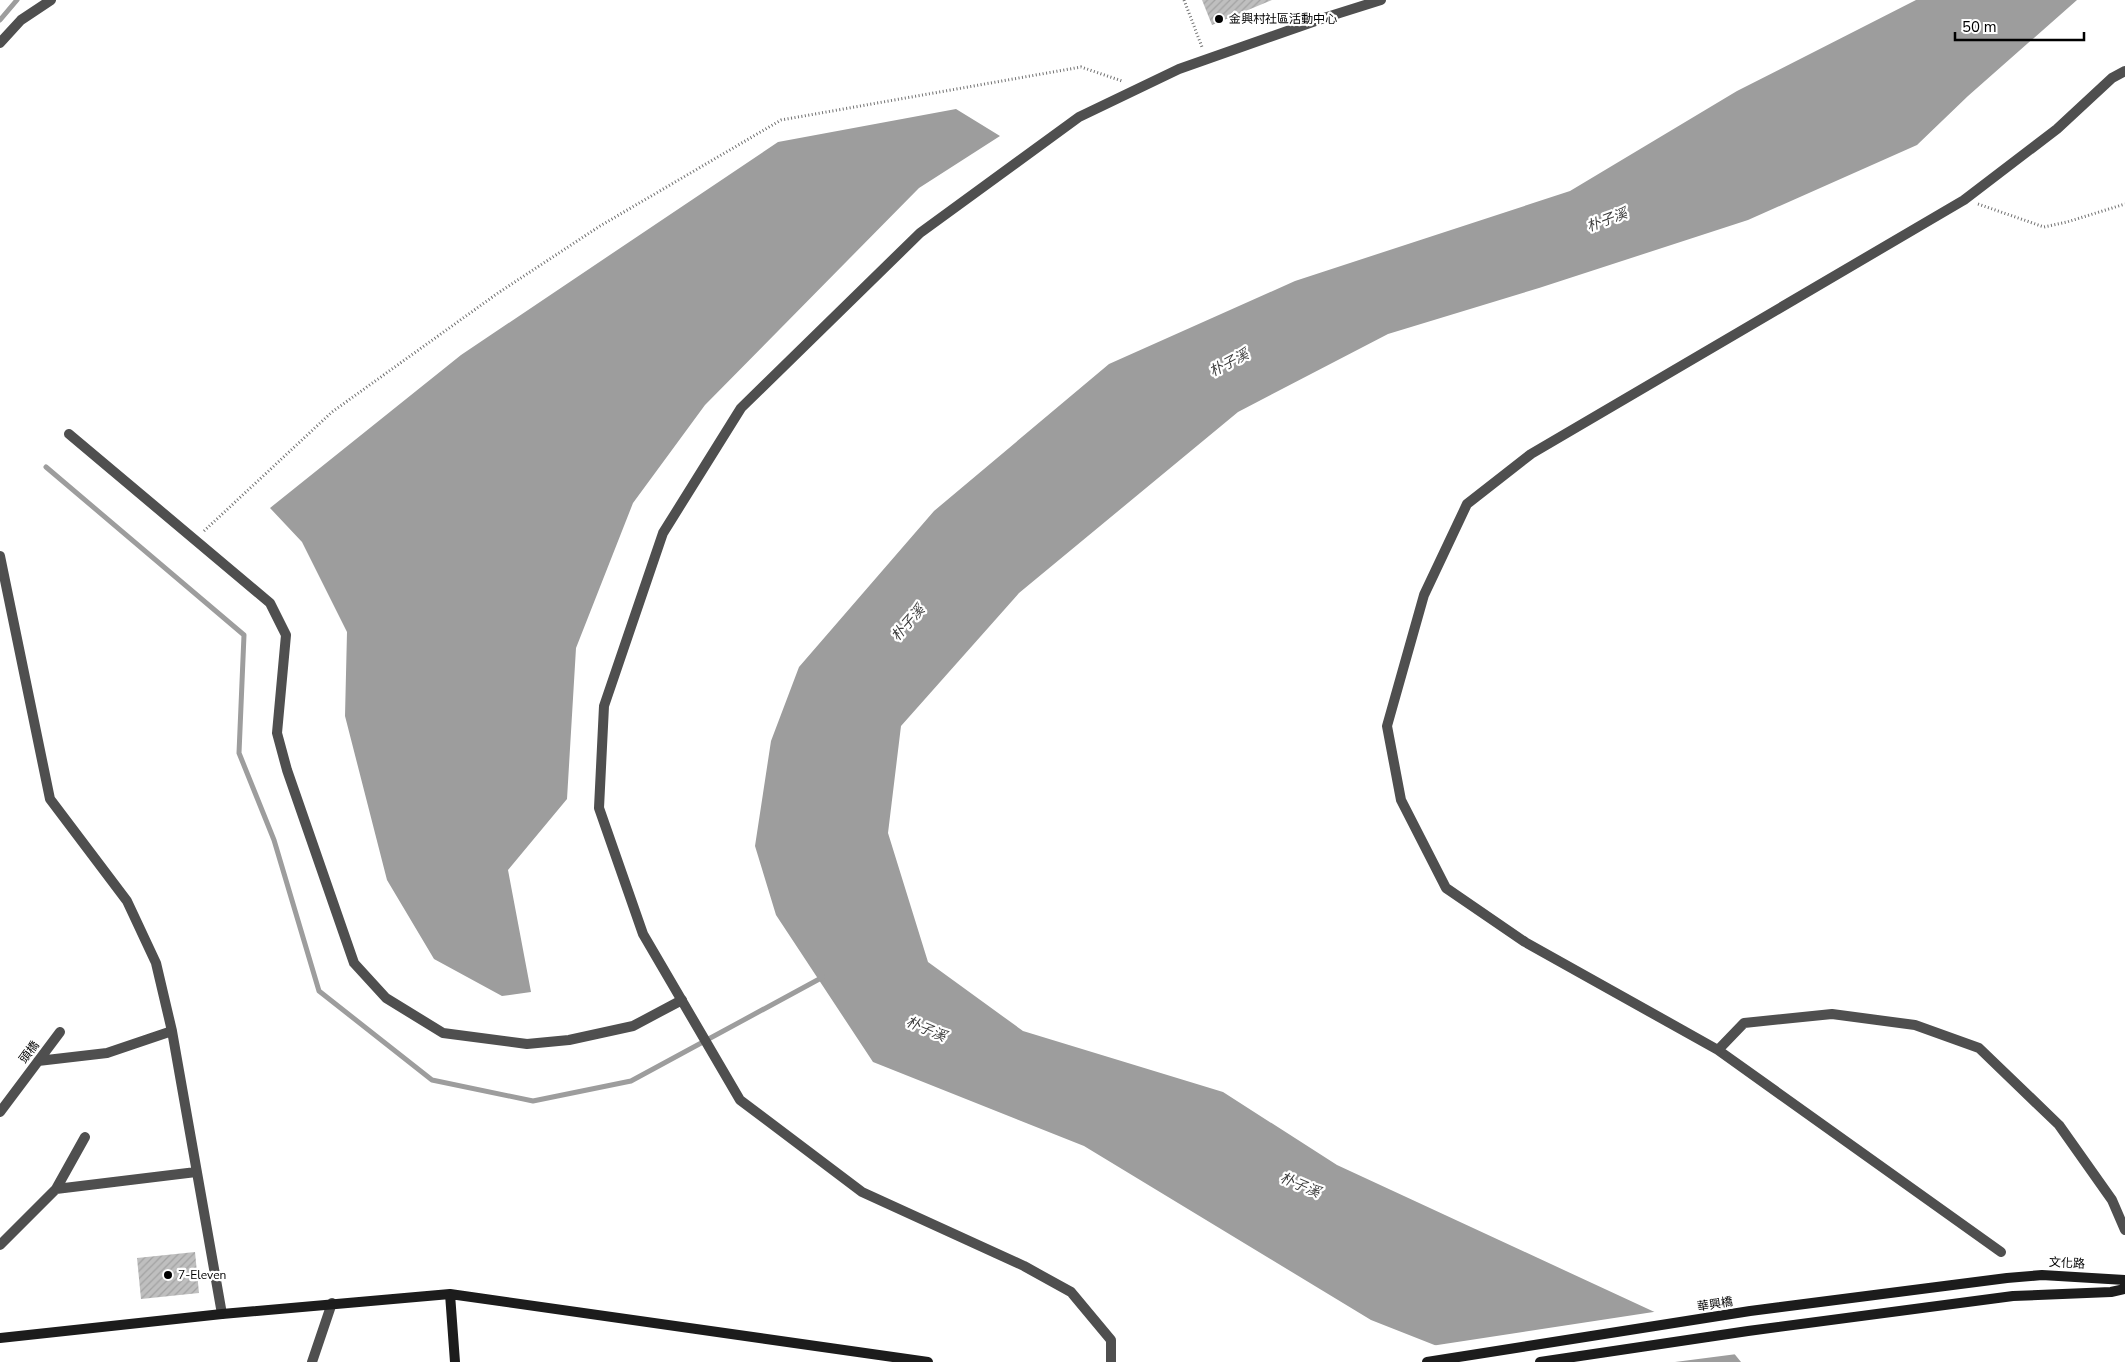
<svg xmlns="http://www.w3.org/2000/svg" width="2125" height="1362" font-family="'Nunito Sans','Noto Sans TC',sans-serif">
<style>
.water{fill:#9d9d9d}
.pier{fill:#fff}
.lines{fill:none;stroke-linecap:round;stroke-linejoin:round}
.stream{stroke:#9d9d9d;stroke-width:5}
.building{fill:url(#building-hatch)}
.path{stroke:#717171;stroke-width:3;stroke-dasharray:1 2.5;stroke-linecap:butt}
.lane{stroke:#4f4f4f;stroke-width:10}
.street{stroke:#4f4f4f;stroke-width:10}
.secondary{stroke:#1c1c1c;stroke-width:10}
.poi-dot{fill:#000;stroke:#fff;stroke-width:2}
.labels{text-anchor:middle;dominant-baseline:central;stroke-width:4.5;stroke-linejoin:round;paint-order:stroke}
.poi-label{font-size:12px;fill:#000;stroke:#fff;text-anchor:start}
.street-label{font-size:12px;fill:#000;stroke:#fff}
.water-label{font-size:14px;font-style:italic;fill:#3e3e3e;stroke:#fff}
</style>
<defs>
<pattern id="building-hatch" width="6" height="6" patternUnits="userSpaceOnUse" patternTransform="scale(1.25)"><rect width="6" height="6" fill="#bfbfbf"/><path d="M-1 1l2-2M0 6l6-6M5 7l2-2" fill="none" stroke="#a2a2a2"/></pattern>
</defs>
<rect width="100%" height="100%" fill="#fff"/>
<path class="water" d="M1916,0H2077L1968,96L1917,145L1748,220L1539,288L1388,334L1238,412L1019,593L901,726L888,833L928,962L1023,1031L1223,1092L1337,1165L1728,1346L1741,1362H1464L1437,1346L1371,1320L1084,1146L873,1062L776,915L755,846L771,741L799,667L934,511L1109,364L1295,281L1570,191L1737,91Z
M956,109L1000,136L919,188L705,405L633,503L576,648L567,799L508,870L531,992L502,996L434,959L387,880L345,716L347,632L302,542L270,508L461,355L778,142Z"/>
<path class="pier" d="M1660,1311L1729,1344L1737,1354L1675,1362H1459L1431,1346Z"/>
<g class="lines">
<path class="stream" d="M0,20L17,0
M46,467L244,635L239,753L274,840L319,991L432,1080L533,1101L631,1081L823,977"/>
</g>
<path class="building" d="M1202,0H1272L1212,25Z
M195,1252L199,1293L141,1299L137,1258Z"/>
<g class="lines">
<path class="path" d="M1184,0L1202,47
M1978,204L2044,227L2067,222L2125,204
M204,531L332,412L498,293L600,226L781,120L1081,67L1122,81"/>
<path class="lane" d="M69,434L270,603L286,635L277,733L287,770L354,963L386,998L443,1033L527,1044L569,1040L633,1026L682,1000"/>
<path class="street" d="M0,43L21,20L51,0
M2125,71L2112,78L2057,129L1964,200L1531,454L1467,504L1424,595L1387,726L1401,800L1446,888L1525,942L1718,1050L1744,1023L1832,1014L1915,1025L1979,1048L2059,1125L2112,1200L2125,1230
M0,556L50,799L127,901L156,963L172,1031L222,1314
M1718,1050L2001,1252
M38,1061L107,1053L172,1031
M0,1112L60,1032
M56,1189L196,1172
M0,1245L56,1189L85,1137
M312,1362L332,1303
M1111,1362V1340L1071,1292L1024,1266L862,1192L740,1100L643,934L599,808L604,706L663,533L741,408L920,233L1079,117L1179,69L1327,17L1381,0"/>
<path class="secondary" d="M450,1294L455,1362
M0,1338L222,1314L450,1294L928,1362
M1427,1362L1750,1311L2007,1278L2042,1275L2125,1280
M1540,1362L1748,1331L2013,1296L2111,1292L2125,1289"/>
</g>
<g class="poi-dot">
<circle cx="1219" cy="19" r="5"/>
<circle cx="168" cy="1275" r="5"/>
</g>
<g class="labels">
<g class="poi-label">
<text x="1229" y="19">金興村社區活動中心</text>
<text x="178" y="1275">7-Eleven</text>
</g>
<g class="street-label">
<text transform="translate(29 1052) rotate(-53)">頭橋</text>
<text transform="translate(2067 1263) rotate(3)">文化路</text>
<text transform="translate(1715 1304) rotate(-9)">華興橋</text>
</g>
<g class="water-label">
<text transform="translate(1607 220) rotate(-20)">朴子溪</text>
<text transform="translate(1229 363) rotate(-28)">朴子溪</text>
<text transform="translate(908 623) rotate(-49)">朴子溪</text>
<text transform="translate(926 1029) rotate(23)">朴子溪</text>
<text transform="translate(1300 1185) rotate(23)">朴子溪</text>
</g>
</g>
<path d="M1955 32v8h129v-8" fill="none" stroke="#000000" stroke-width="2.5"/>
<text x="1962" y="32" font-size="15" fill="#000000" stroke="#ffffff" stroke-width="4" paint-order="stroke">50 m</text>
</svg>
